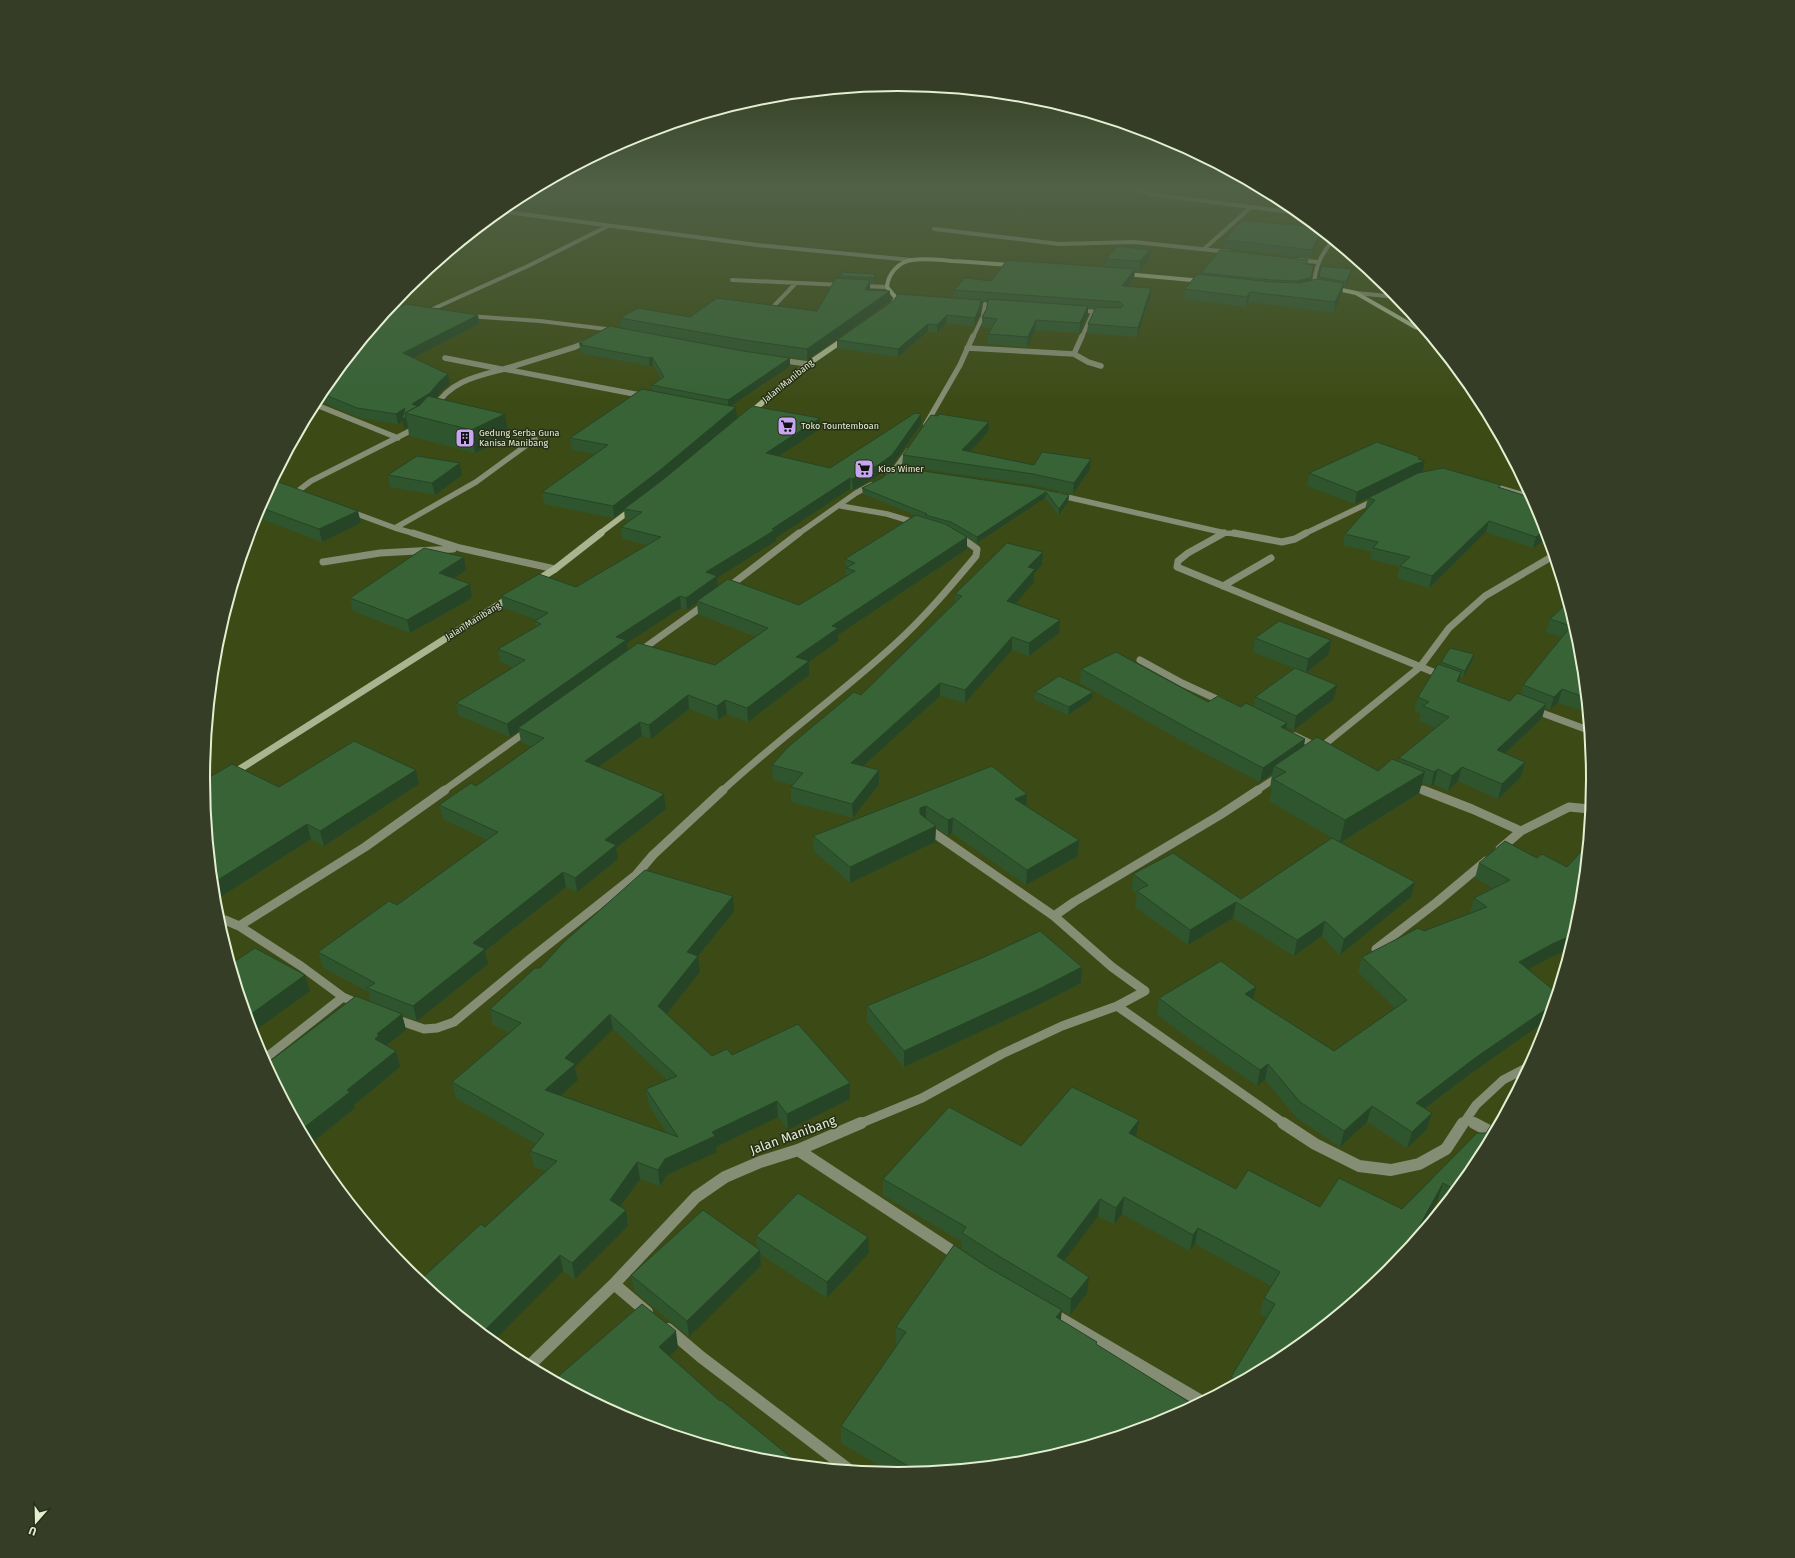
<svg xmlns="http://www.w3.org/2000/svg" width="1795" height="1558" font-family="'Fira Sans',sans-serif">
<style>
.lines{fill:none;stroke-linecap:round;stroke-linejoin:round}
.street-far4{stroke:#858d75;stroke-width:4}
.street-far3{stroke:#858d75;stroke-width:5.5}
.street-far2{stroke:#858d75;stroke-width:7}
.street-far1{stroke:#858d75;stroke-width:9}
.street{stroke:#858d75;stroke-width:12}
.secondary-far2{stroke:#a8b590;stroke-width:4}
.secondary-far1{stroke:#a8b590;stroke-width:5.5}
.secondary{stroke:#a8b590;stroke-width:7}
.wall{fill:#2f552e;fill-rule:evenodd}
.shaded-wall{fill:#264526}
.building{fill:#376336;stroke:#264526;fill-rule:evenodd}
.labels{text-anchor:middle;dominant-baseline:central;stroke-width:3;stroke-linejoin:round;paint-order:stroke}
.far-street-label{font-size:9px;fill:#e4efd2;stroke:#272e17}
.far-poi-label{font-size:9px;fill:#e4efd2;stroke:#272e17;text-anchor:start}
.near-street-label{font-size:13px;fill:#e4efd2;stroke:#272e17}
.rim{fill:none;stroke:#e4efd2;stroke-width:2}
</style>
<rect width="100%" height="100%" fill="#3c4b15"/>
<g class="lines">
<path class="street-far4" d="M1129,185L1150,194L1298,213
M499,211L757,245L911,260
M934,229L1059,244L1134,242L1229,252
M1204,249L1250,208
M1298,260L1317,262
M732,280L843,285
M1314,285C1315,267 1321,255 1332,241
M861,286L887,287
M1356,293L1397,297
M391,306L403,309
M1078,310L1105,313
M769,311L796,283
M426,312L528,266L608,226
M468,316L540,321L606,329
M973,337L983,316L985,304
M1082,337L1093,312"/>
<path class="street-far3" d="M588,341L575,347L504,369L645,396
M967,348L1074,354L1088,362L1101,366
M1074,354L1082,336
M445,358L501,369
M779,360L808,364
M314,404L398,438
M435,407C450,381 477,376 504,369
M926,424L960,365L973,336
M889,474L895,469L908,451
M1489,485L1531,497
M298,495L294,494L311,481L418,427
M1058,495L1225,533
M841,506L887,514L917,523
M349,511L395,528
M416,534L395,528L476,482L535,439
M798,534L856,493L871,485
M1222,534L1225,533L1239,534
M1304,534L1375,500"/>
<path class="street-far2" d="M413,533L460,548L555,569
M1224,533L1188,553L1178,561L1177,567L1443,676
M1234,533L1282,542L1295,539L1306,533
M323,562L380,553L453,549
M1223,586L1271,558
M727,588L799,533
M640,651L707,603
M1140,660L1182,683L1223,702
M1534,710L1588,730
M1295,736L1320,748L1420,667L1449,628L1485,596L1553,556
M1410,785L1425,791
M443,791L527,731
M722,791C777,740 838,696 894,645C924,618 950,587 976,556L977,549L966,541L958,538
M1256,791L1280,775"/>
<path class="street-far1" d="M1423,790L1472,809L1521,831L1569,807L1590,809
M928,829L1054,916
M1500,849L1521,831
M218,921L225,920L239,926L365,847L445,790
M239,926L301,966L343,997
M1376,949L1437,902L1486,861
M1117,1006L1285,1124
M395,1019L424,1029L437,1028L454,1022L530,959L636,875L653,855L723,790
M263,1060L343,997L361,1005
M1467,1120L1476,1124
M859,1124L922,1098L1002,1054L1062,1026L1117,1006L1145,991L1112,967L1054,916L1074,902L1220,815L1258,790
M1463,1124L1476,1105L1503,1080L1528,1067"/>
<path class="street" d="M1283,1123L1315,1144L1359,1166L1391,1170L1419,1164L1446,1149L1463,1123
M1474,1123L1493,1133
M798,1150L958,1255
M614,1284L647,1312
M1051,1313L1201,1401
M668,1329L701,1357L848,1469
M529,1366L614,1284L696,1197L725,1177L760,1162L798,1150L861,1123"/>
<path class="secondary-far2" d="M1125,274L1203,281
M1333,288L1356,293L1415,327L1423,329
M891,306L896,298L887,287C888,274 898,262 912,260C925,258 939,260 952,261C972,262 993,264 1013,265"/>
<path class="secondary-far1" d="M750,413L808,364L846,338
M599,534L632,509"/>
<path class="secondary" d="M536,581L555,569L601,533
M232,774L511,597"/>
</g>
<path class="wall" d="M1210,185H1222L1221,187Z
M1322,236L1311,258L1224,248L1225,240Z
M1150,250L1149,259L1140,271H1135L1134,278L1128,286L1151,288L1150,297L1137,337L1087,333L1088,324L1095,309L1088,308V315L1079,333L1035,330L1027,347L988,344V334L992,328L982,327V317L987,308L988,301H981L980,315L974,326L946,323L937,333L928,331L898,357L837,348V340L954,298V290L991,281L1105,267L1106,259Z
M1307,265L1311,280L1318,279L1321,266L1352,269L1351,274L1345,287H1343L1342,293L1334,313L1248,302L1246,307L1184,299L1185,289L1201,275V273Z
M876,274V279L874,283H870V290L890,301L807,360L745,351L672,338L743,351L790,358V366L731,406L736,407L737,418H820V429L779,456L830,468L921,424L892,466L878,476L853,490L850,489L776,538V541L717,578L718,587L799,605L846,577L845,559L915,515L863,494L862,488L882,478L896,467L1069,495L1068,502L1059,515L1045,498L977,543L967,538V549L838,635V641L809,662V675L748,722L727,714L718,720L689,709L651,739L642,736L599,767L666,809L616,848L618,859L577,892L566,887L485,951L488,964L417,1021L402,1015L406,1030L386,1046L400,1067L354,1105L355,1108L309,1145L371,1002L369,992L323,968L318,952L397,905L487,840L443,819L439,805L476,786L532,747L521,742L519,731L510,737L458,715L456,703L513,667L500,662L498,649L536,627L535,621L537,620L503,608L501,596L576,587L648,545L622,539L621,527L630,521L625,520L624,510L614,518L544,504L542,492L596,454L572,450L570,438L653,391L652,385L661,379L653,365L649,366L581,353L579,343L621,328L620,318L690,317L817,311L840,279V276ZM697,603L698,614L756,637L715,665L628,650L627,643L681,608L687,610Z
M384,315H478L479,324L413,358L450,384L441,391L436,398L509,436L475,453L409,436L408,427L404,429L403,421L398,424L360,418L331,406L317,398L320,393Z
M989,422L988,432L970,451L1034,465L1090,469L1073,494L1033,485L902,466L903,455Z
M1420,457L1419,459L1423,472L1500,488L1540,513L1547,538L1533,548L1486,532L1429,588L1397,578L1400,567L1370,559L1372,552L1343,545L1345,534L1367,509H1365L1368,498L1355,504L1307,486L1309,473Z
M388,475H462L435,495L390,487Z
M271,483L361,523L322,542L254,516L255,513Z
M1043,552L1042,565L1034,573V582L1015,604L1059,633L1029,656L1012,650L965,703L940,696L863,766L879,784L853,818L791,802V787L793,785L773,780L772,765L861,695L955,602V594Z
M466,570L454,578L470,584L472,598L410,633L353,611L350,598Z
M1567,603L1579,644L1586,712L1558,703L1550,710L1545,708L1542,718L1505,754L1525,762L1521,777L1498,799L1458,781L1448,791L1434,784L1431,786L1422,783L1419,793L1341,843L1415,882L1411,897L1340,955L1322,936L1294,956L1233,918L1188,945L1135,907L1137,894L1132,890L1133,874L1241,899L1334,839L1269,801L1272,789L1270,788L1272,774L1260,782L1189,745L1080,683L1081,669L1208,702L1241,707H1254L1255,697L1294,668L1253,652L1255,638L1331,640L1329,654L1306,673L1334,699L1294,730L1287,727L1286,730L1305,739L1304,746L1378,771L1399,761V758L1436,728L1419,721L1421,714L1414,711L1418,697L1441,665V662L1474,654L1472,661L1463,678L1460,677L1459,681L1510,701L1521,694L1523,685L1562,637L1546,632L1550,619Z
M1035,692H1093L1092,699L1068,715L1034,699Z
M992,766L1026,806L1079,840L1078,856L1026,885L952,833L948,836L936,828L935,842L850,883L814,851L813,836Z
M203,781L279,787L419,784L324,846L311,839L214,901Z
M1479,863L1579,915L1568,950L1549,958L1528,970L1556,992L1547,1020L1470,1074L1425,1109L1432,1113L1427,1129L1407,1148L1367,1122L1340,1147L1297,1118L1265,1080L1257,1086L1190,1039L1157,1014L1159,998L1254,999L1334,1051L1395,1008L1358,972L1362,957L1424,931L1470,913L1474,898L1493,888L1475,878Z
M734,912L698,956L700,972L666,1014L712,1056L732,1055L850,1083V1099L788,1130L778,1117L716,1147L717,1152L667,1175L660,1186L640,1179L620,1206L628,1226L575,1279L563,1271L485,1227L545,1171L534,1167L530,1151L536,1144L456,1098L452,1082L510,1033L493,1025L490,1009L540,968ZM613,1029L667,1080L646,1089L649,1106L667,1133L560,1095L578,1080L575,1067Z
M1081,983L1038,1005L904,1067L867,1022V1006Z
M1509,1102L1475,1165L1444,1203L1438,1199L1419,1234L1389,1271L1283,1357L1229,1386L1231,1377L1267,1318L1260,1314L1264,1298L1271,1286L1195,1244L1190,1251L1122,1214L1114,1224L1098,1216L1064,1261L1087,1293L1070,1315L996,1272L962,1249V1242L883,1195V1179L1021,1146L1136,1137L1236,1189L1320,1207L1402,1209L1486,1133L1497,1124L1502,1110Z
M756,1236L869,1253L827,1298L760,1254L761,1266L689,1337L634,1291L631,1275L757,1248Z
M954,1245L1033,1461L897,1474H894L841,1443V1426L898,1344L896,1343V1327Z"/>
<path class="shaded-wall" d="M1321,232L1323,233L1322,236L1311,258L1312,250Z
M1150,250L1149,259L1140,271V261Z
M1135,269L1134,278L1122,294V286Z
M1352,269L1351,274L1345,287L1346,282Z
M876,274V279L874,283V278Z
M1311,278V283L1297,286V281Z
M870,280V290H865Z
M1344,283L1342,293L1334,313L1335,302Z
M1151,288L1150,297L1137,337L1138,328Z
M890,291V301L807,360V349Z
M1250,292L1248,302L1246,307L1247,297Z
M981,300V308L980,315L974,326L975,318Z
M1088,306V315L1079,333L1080,323Z
M478,315L479,324L405,362L403,353Z
M947,315L946,323L937,333V325Z
M1036,320L1035,330L1027,347L1028,337Z
M928,324V331L898,357V349Z
M652,357L653,365L649,366V358Z
M790,358V366L728,408V400Z
M448,374L450,384L441,391L432,403L411,415L412,404Z
M736,407L737,418L660,483L624,509V510L614,518L613,506Z
M405,408V413L408,427L404,429L403,421L398,424L396,414Z
M505,414L509,436L475,453L471,430Z
M921,414V424L892,466L878,476L853,490L852,479Z
M820,418V429L767,464L766,453Z
M989,422L988,432L962,460V450Z
M1420,457L1419,463L1425,461L1422,473L1412,476L1355,504L1357,492Z
M1091,459L1090,469L1073,494L1074,483Z
M460,463L462,475L435,495L432,483Z
M850,478V489L776,538V541L717,578L718,588L697,601V603L687,610L686,598L706,572L772,529Z
M1046,492L1045,498L977,543V537Z
M1069,495L1068,502L1059,515V509Z
M358,511L361,523L322,542L319,529Z
M1489,521L1486,532L1429,588L1432,576Z
M1545,530L1547,538L1533,548L1536,537Z
M967,537V549L838,635V641L809,662V675L748,722L747,708L796,657L832,626Z
M1043,552L1042,565L1034,573V582L1007,614V601L1028,567Z
M464,557L466,570L442,587L439,573Z
M470,584L472,598L410,633L407,620Z
M680,596L681,608L627,643L628,652L518,728L519,731L510,737L507,724L616,637Z
M1060,620L1059,633L1029,656V643Z
M1012,637V650L965,703V690Z
M1331,640L1329,654L1306,673L1308,659Z
M1474,654L1472,661L1463,678L1465,671Z
M1581,657V666L1576,662Z
M1461,672L1458,686L1457,681Z
M940,683V696L851,777V763Z
M1337,685L1334,699L1294,730L1296,716Z
M1562,689L1558,703L1550,710L1554,697Z
M1093,692L1092,699L1068,715L1069,707Z
M688,695L689,709L651,739L649,725Z
M725,700L727,714L718,720L717,706Z
M1546,704L1542,718L1493,765L1497,750Z
M640,722L642,736L587,775L585,761Z
M1287,723L1285,737L1281,727Z
M1305,739L1302,754L1274,766L1272,774L1260,782L1263,768Z
M1525,762L1521,777L1498,799L1502,784Z
M1462,767L1458,781L1448,791L1452,776Z
M1438,769L1434,784L1431,786L1434,772Z
M416,770L419,784L324,846L320,831Z
M879,770V784L853,818L852,804Z
M1425,772L1419,793L1340,843L1345,820Z
M664,794L666,809L616,848L618,859L577,892L575,878L605,840Z
M1027,794L1026,809L1015,799Z
M926,806V821L920,814V808Z
M953,818L952,833L948,836V820Z
M307,824L311,839L214,901L213,883Z
M936,826L935,842L850,883V867Z
M1079,840L1078,856L1026,885L1027,870Z
M563,872L566,887L485,951L488,964L417,1021L413,1006L473,943Z
M1415,882L1411,897L1340,955L1344,939Z
M733,896L734,912L698,956L700,972L660,1022L658,1006L687,952Z
M1236,902L1233,918L1188,945L1190,930Z
M1325,921L1322,936L1294,956L1297,940Z
M1573,935L1568,950L1549,958L1514,978L1519,962L1554,943Z
M1082,967L1081,983L1038,1005L904,1067V1051Z
M305,975L310,991L252,1033L247,1017Z
M1256,987L1253,1002L1245,994Z
M1552,1005L1547,1020L1470,1074L1411,1119L1416,1103L1475,1058Z
M402,1014L406,1030L383,1048L375,1039L377,1034Z
M610,1014L613,1029L575,1067L578,1080L549,1106L545,1090L565,1058Z
M396,1051L400,1067L354,1105L355,1108L309,1145L301,1130L347,1090Z
M1268,1064L1265,1080L1257,1086L1260,1070Z
M850,1083V1099L788,1130L787,1114Z
M777,1101L778,1117L716,1147L717,1152L667,1175L660,1186L658,1170L665,1159L712,1132Z
M1372,1106L1367,1122L1340,1147L1344,1131Z
M1432,1113L1427,1129L1407,1148L1412,1132Z
M1139,1120L1136,1137L1129,1133Z
M637,1162L640,1179L613,1216L610,1200Z
M1443,1183L1438,1199L1419,1234L1408,1247Z
M1124,1197L1122,1214L1114,1224L1116,1208Z
M1100,1199L1098,1216L1055,1273L1057,1256Z
M626,1210L628,1226L575,1279L572,1263Z
M1198,1228L1195,1244L1190,1251L1193,1235Z
M868,1237L869,1253L827,1298V1282Z
M760,1250L761,1266L689,1337L687,1321Z
M560,1255L563,1271L493,1342L482,1333Z
M1089,1277L1087,1293L1070,1315L1071,1299Z
M1062,1310L1060,1327L1056,1317Z
M676,1331L678,1348L662,1364L659,1347Z"/>
<path class="building" d="M1242,220L1315,227L1321,232L1312,250L1225,240Z
M1117,246L1150,250L1140,261L1106,259Z
M1220,250L1308,260L1306,264L1314,265L1311,278L1297,281L1271,280L1201,273Z
M1007,260L1135,269L1122,286L1151,288L1138,328L1088,324L1096,307L1121,308L1123,305L1120,302L954,290L965,278L991,281Z
M1321,266L1352,269L1346,282L1319,277Z
M842,272L876,274L874,278L840,276Z
M1197,274L1271,282L1299,283L1318,279L1344,283L1335,302L1250,292L1247,297L1185,289Z
M836,278L870,280L865,290L890,291L807,349L744,340L620,318L638,308L690,317L717,298L817,311Z
M898,294L981,300L980,307L975,318L947,315L937,325L928,324L898,349L837,340L894,300Z
M988,299L1088,306L1080,323L1036,320L1028,337L988,334L997,319L982,317L987,308Z
M406,304L478,315L403,353L448,374L439,382L430,393L412,404L418,406L405,413L406,417L402,419L405,408L396,414L357,408L328,396L321,392L384,315Z
M610,326L743,351L790,358L728,400L652,385L664,377L652,357L649,358L580,345L583,344L579,343Z
M642,389L736,407L659,471L613,506L542,492L608,445L570,438Z
M428,396L505,414L471,430L405,413L420,405Z
M752,406L820,418L766,453L830,468L915,413L921,414L892,455L878,465L852,479L850,478L772,529L775,530L706,572L717,576L686,598L680,596L616,637L626,640L507,724L456,703L525,660L498,649L541,624L535,621L548,613L501,596L539,574L576,587L661,537L621,527L642,512L624,509L665,478Z
M940,414L989,422L962,450L1034,465L1042,452L1091,459L1074,483L1033,474L903,455L931,415L937,416Z
M1377,442L1420,457L1418,459L1425,461L1415,464L1357,492L1309,473Z
M417,456L460,463L432,483L388,475Z
M896,467L1032,487L1069,495L1059,509L1046,492L977,537L951,522L925,515L927,514L862,488L882,478Z
M1443,468L1501,485L1498,487L1532,498L1540,513L1545,530L1536,537L1489,521L1432,576L1400,566L1410,557L1373,548L1378,542L1345,534L1375,500L1368,498L1418,473Z
M276,481L358,511L319,529L259,507L271,483Z
M916,515L945,524L967,537L832,626L838,628L796,657L809,661L747,708L725,700L717,706L688,695L649,725L640,722L585,761L664,794L605,840L616,845L575,878L563,872L473,943L485,949L413,1006L367,988L375,983L318,952L389,901L397,905L498,832L439,805L471,783L476,786L544,738L518,728L638,643L715,665L768,628L697,601L728,579L799,605L855,571L846,568L855,563L845,559Z
M1007,543L1043,552L1028,567L1035,569L1007,601L1060,620L1029,643L1012,637L965,690L940,683L851,763L879,770L852,804L791,787L803,773L772,765L788,747L854,692L861,695L962,596L955,594Z
M424,548L464,557L439,573L470,584L407,620L350,598Z
M1567,603L1579,644L1581,657L1576,662L1581,664L1584,697L1562,689L1554,697L1523,685L1571,626L1550,619Z
M1279,621L1331,640L1308,659L1255,638Z
M1450,648L1474,654L1465,671L1441,662Z
M1116,652L1208,702L1218,696L1241,707L1246,703L1287,723L1281,727L1305,739L1263,768L1191,730L1081,669Z
M1438,664L1461,672L1457,681L1510,701L1517,693L1546,704L1497,750L1525,762L1502,784L1462,767L1452,776L1438,769L1434,772L1399,758L1449,717L1423,706L1429,702L1418,697Z
M1295,668L1337,685L1296,716L1255,697Z
M1059,676L1093,692L1069,707L1035,692Z
M1317,737L1378,771L1392,759L1425,772L1345,820L1273,779L1286,772L1274,766Z
M354,741L416,770L320,831L307,824L213,883L203,781L232,764L279,787Z
M992,766L1027,794L1015,799L1079,840L1027,870L953,818L948,820L926,806L920,808V814L936,826L850,867L813,836Z
M1332,838L1415,882L1344,939L1325,921L1297,940L1236,902L1190,930L1137,891L1148,885L1133,874L1173,853L1241,899Z
M1505,841L1537,858L1542,854L1567,867L1586,846L1579,915L1573,935L1554,943L1519,962L1556,992L1552,1005L1475,1058L1416,1103L1432,1113L1412,1132L1372,1106L1344,1131L1300,1102L1268,1064L1260,1070L1192,1023L1159,998L1221,961L1256,987L1245,994L1334,1051L1407,1000L1362,957L1418,928L1424,931L1487,907L1474,898L1510,880L1479,863Z
M645,870L733,896L687,952L698,956L658,1006L712,1056L727,1049L732,1055L798,1024L850,1083L787,1114L777,1101L712,1132L715,1136L665,1159L658,1170L637,1162L610,1200L626,1210L572,1263L560,1255L482,1333L419,1281L481,1224L485,1227L557,1161L530,1151L544,1134L452,1082L521,1023L490,1009L535,968H540L564,942ZM610,1014L677,1076L646,1089L678,1137L545,1090L575,1064L565,1058Z
M1040,931L1082,967L1039,989L904,1051L867,1006L984,957Z
M255,948L305,975L247,1017L231,964Z
M356,996L402,1014L377,1034L379,1035L375,1039L396,1051L347,1090L350,1092L301,1130L266,1064Z
M1072,1087L1139,1120L1129,1133L1236,1189L1248,1170L1320,1207L1339,1178L1402,1209L1477,1133H1486L1493,1122L1497,1124L1475,1165L1455,1190L1443,1183L1408,1247L1389,1271L1283,1357L1239,1381L1231,1377L1275,1304L1264,1298L1280,1272L1198,1228L1193,1235L1124,1197L1116,1208L1100,1199L1057,1256L1089,1277L1071,1299L997,1255L962,1233L966,1227L883,1179L949,1107L1021,1146Z
M1509,1102L1503,1113L1502,1110Z
M798,1193L868,1237L827,1282L756,1236Z
M703,1210L760,1250L687,1321L631,1275Z
M954,1245L989,1268L1062,1310L1056,1317L1097,1342L1096,1344L1194,1405L1163,1421L1033,1461L918,1472L841,1426L906,1332L896,1327Z
M642,1304L676,1331L659,1347L720,1401L721,1400L799,1464L762,1461L631,1421L554,1380Z"/>
<linearGradient id="sky" x2="0" y2="1"><stop stop-color="#21290c"/><stop offset="0.46" stop-color="#506146"/><stop offset="1" stop-color="#506146" stop-opacity="0"/></linearGradient>
<rect width="1795" height="404" fill="url(#sky)"/>
<defs>
<g id="supermarket-square" transform="scale(1)"><rect x="-9" y="-9" width="18" height="18" rx="4" fill="#c6a6f0" stroke="#272e17"/><path d="M-6-5.5h2.5l.6 2H6L4.5 2H-2.5L-4.4-4H-6ZM-1.5 3.2a1.3 1.3 0 1 0 .1 0ZM3 3.2a1.3 1.3 0 1 0 .1 0Z" fill="#111"/></g>
<g id="building-square" transform="scale(1)"><rect x="-9" y="-9" width="18" height="18" rx="4" fill="#c6a6f0" stroke="#272e17"/><path d="M-4-6H4V6H1V3H-1V6H-4ZM-2.5-4.3h1.7v1.8h-1.7ZM.8-4.3h1.7v1.8H.8ZM-2.5-1h1.7V.8h-1.7ZM.8-1h1.7V.8H.8Z" fill="#111"/></g>
</defs>
<g fill-rule="evenodd">
<use href="#supermarket-square" x="787" y="426"/>
<use href="#building-square" x="465" y="438"/>
<use href="#supermarket-square" x="864" y="469"/>
</g>
<g class="labels">
<g class="far-street-label">
<text transform="translate(788 381) rotate(-39)">Jalan Manibang</text>
<text transform="translate(473 621) rotate(-32)">Jalan Manibang</text>
</g>
<g class="far-poi-label">
<text x="801" y="426">Toko Tountemboan</text>
<text x="479" y="433">Gedung Serba Guna<tspan x="479" dy="10">Kanisa Manibang</tspan></text>
<text x="878" y="469">Kios Wimer</text>
</g>
<g class="near-street-label">
<text transform="translate(793 1135) rotate(-20)">Jalan Manibang</text>
</g>
</g>
<path d="M0 0H1795V1558H0ZM210 779a688 688 0 1 1 1376 0a688 688 0 1 1-1376 0Z" fill="#363d26" fill-rule="evenodd"/>
<path class="rim" d="M210 779a688 688 0 1 1 1376 0a688 688 0 1 1-1376 0Z"/>
<g transform="translate(36 1522) rotate(200)" stroke="#272e17" stroke-width="3" paint-order="stroke">
<path d="M0-3L7 15L0 10L-7 15Z" fill="#e4efd2"/>
<text y="-6" font-size="11" font-weight="bold" text-anchor="middle" fill="#e4efd2">U</text>
</g>
</svg>
